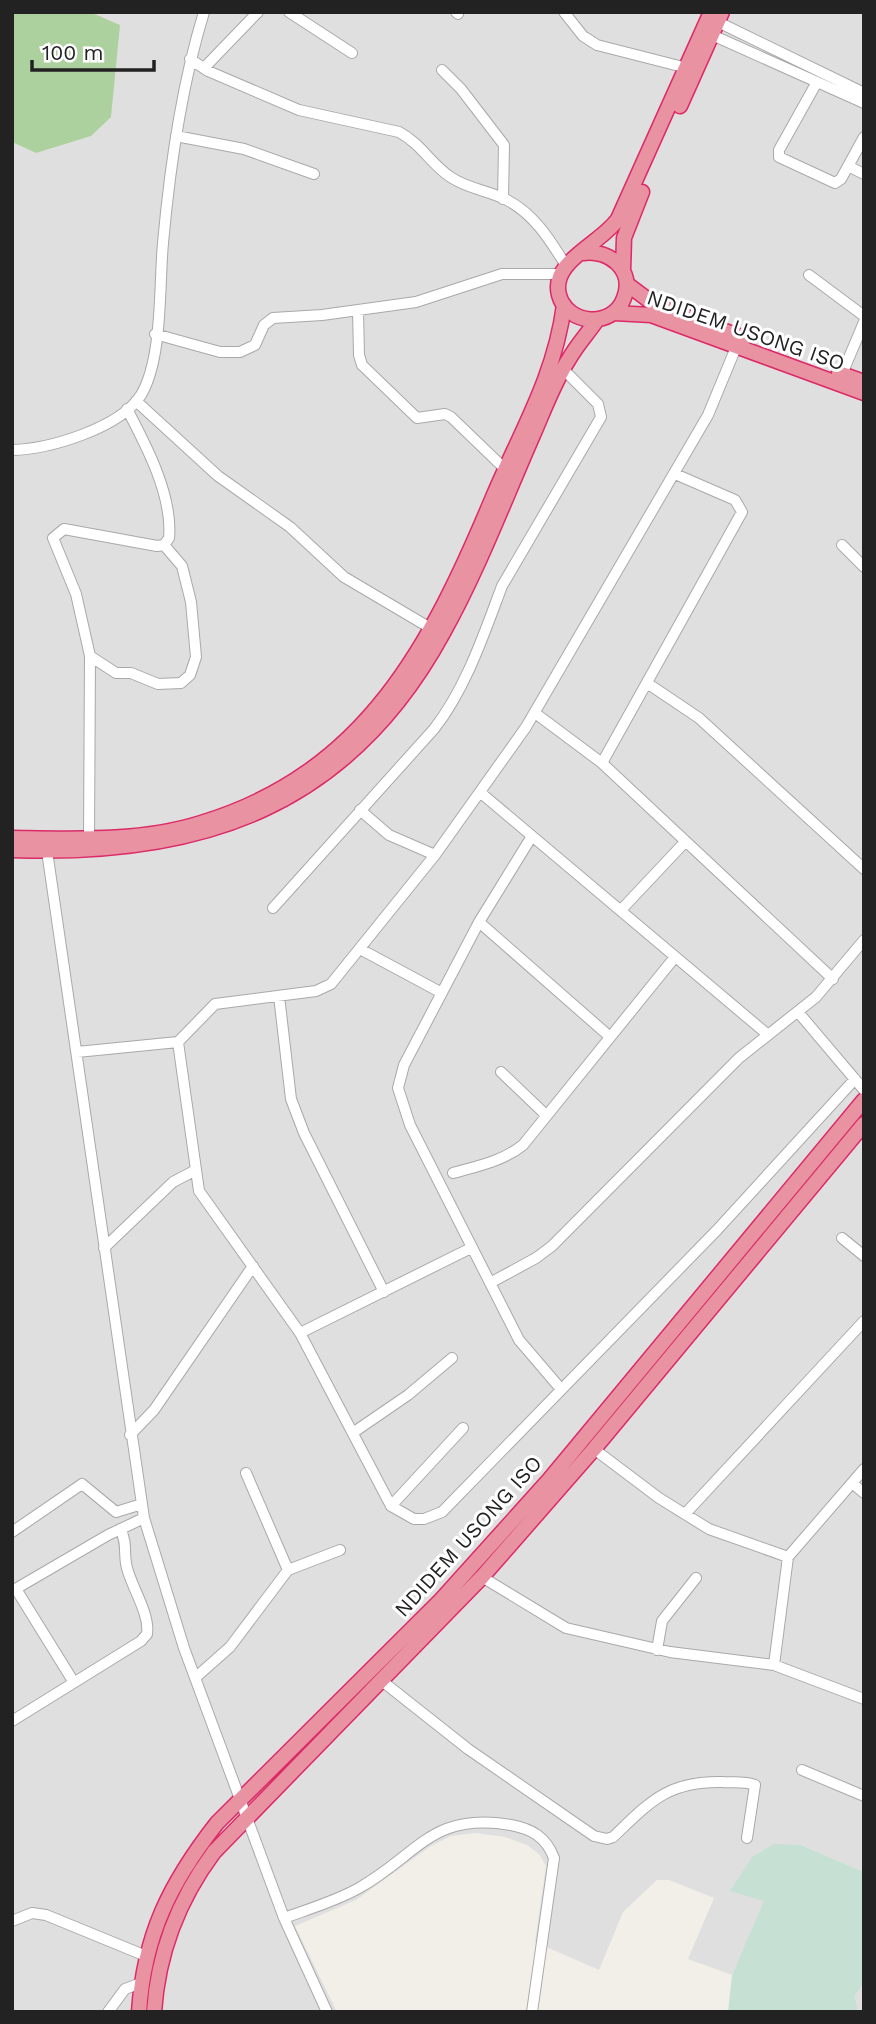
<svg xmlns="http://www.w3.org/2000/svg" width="876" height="2024" font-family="'Work Sans',sans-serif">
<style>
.residential{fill:#e0dfdf}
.forest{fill:#add19e}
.wetland{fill:#c6e0d4}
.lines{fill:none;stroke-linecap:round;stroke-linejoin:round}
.minor-casing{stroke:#a9a9a9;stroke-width:12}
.highway-casing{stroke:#dc2a67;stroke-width:17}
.minor{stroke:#fff;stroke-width:10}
.highway{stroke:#e892a2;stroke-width:14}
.labels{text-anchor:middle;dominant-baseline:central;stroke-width:6;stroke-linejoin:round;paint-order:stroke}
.street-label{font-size:21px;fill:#222;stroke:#fff}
</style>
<rect width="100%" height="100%" fill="#f2efe9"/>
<path class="residential" d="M90,12H864V1872L801,1845L765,1901L732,1975L688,1959L714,1898L669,1880H657L623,1912L599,1970L535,1942L546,1866L539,1854L527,1845L505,1837L475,1833L451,1836L431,1846L356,1900L295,1926L337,2012H12V142L36,153L120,25Z
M864,1982V2012H858L855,1996Z"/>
<path class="forest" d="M12,12H90L120,25L111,117L91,136L36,153L12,142Z"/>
<path class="wetland" d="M774,1844L801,1845L864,1872V1982L855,1996L858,2012H728L732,1975L764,1901L730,1891L752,1857Z"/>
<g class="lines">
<g class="minor-casing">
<path id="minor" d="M289,12L352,53
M456,12L458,14
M564,12L583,36L597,45L687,68
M718,22L864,93
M712,35L864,103
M190,59L208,71L299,110L399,132C423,145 431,165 452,178C469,189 490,191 507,200C534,214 550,240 565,264
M204,68L258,12
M442,70L461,89L504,145L503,199
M817,82L779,150V157L835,183L841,179L864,137
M176,136L244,149L314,174
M848,166L864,174
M809,275L864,316
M358,310L359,355L362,365L417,418L445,414L451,417L505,469
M155,334L220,352H240L255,345L264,325L273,318L322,315L416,302L502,274H560
M842,374L864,322
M136,401L218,476L290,527L344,577L432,629
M12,450C50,449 120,428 141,395C163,358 159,285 163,243C170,165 181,87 204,12
M842,545L864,567
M90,656L116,673H131L158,684L181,683L190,675L196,657L191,602L182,566L164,545
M647,683L699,718L864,869
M535,713L602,763L833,979
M602,763L742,512L735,500L675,474
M481,793L767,1034
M360,810L389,835L435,855
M532,836L479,922L404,1065L398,1088L410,1125L519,1340L560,1388
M89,839L90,656L76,594L53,538L64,529L157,546L164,545L169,538C173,496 146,445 127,409
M47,851L144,1518L184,1648L284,1918L327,2012
M273,908L434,729C466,688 484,634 502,586L601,417L598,404L563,369
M621,910L685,842
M479,922L609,1036
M360,949L442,993
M279,996L291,1099L304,1133L384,1292
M798,1012L864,1090
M178,1042L199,1191L300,1333L391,1506L414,1519H424L442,1512L717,1230L855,1079
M77,1052L178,1042L215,1004L316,991L331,984L435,855L526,727L708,415L737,345
M501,1072L546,1115
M453,1173C478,1166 503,1161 523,1145L675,957
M842,1238L864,1256
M104,1248L173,1182L194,1171
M490,1283L536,1258L552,1246L739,1058L816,997L864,940
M300,1333L471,1248
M354,1432L408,1395L452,1358
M130,1435L154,1410L253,1266
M594,1449L659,1498L709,1529L788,1557
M852,1483L864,1493
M391,1506L463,1428
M685,1514L864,1321
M12,1532L82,1484L116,1512L142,1504
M288,1570L340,1550
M482,1577L566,1628L670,1652L774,1665L864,1699
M16,1589L73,1681
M12,1591L108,1535L144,1518
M657,1650L662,1621L696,1578
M774,1665L788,1557L864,1469
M195,1678L230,1647L288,1570L246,1473
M382,1681L468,1749L594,1836L607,1839L613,1837C650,1802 667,1781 722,1782C733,1783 745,1781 755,1785L747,1838
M12,1721L141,1641L147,1634C150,1614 132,1588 127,1568C123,1554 128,1543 120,1529
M802,1770L864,1796
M284,1918C309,1909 336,1901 359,1888C418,1855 432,1811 511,1825C532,1829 546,1837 554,1858L532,2012
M12,1921L32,1913L46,1915L146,1956
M108,2012L125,1989L141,1983"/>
</g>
<g class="highway-casing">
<path id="highway" d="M680,106L722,12
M583,253C609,249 635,270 624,298C613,329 567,325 559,295C550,261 601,244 618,219L711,12
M623,271L624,238L642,192
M627,284L655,305L744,338
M614,313L651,315L864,393
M839,373L864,382
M12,838C75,839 141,842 201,823C366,773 431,645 493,497C520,433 555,376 564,305
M12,850C201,857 348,808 443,633C478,570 504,501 533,435C544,410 554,382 569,359C577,345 588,333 597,320
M139,2012C144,1935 170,1883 217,1823L441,1600L549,1480L864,1100
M154,2012C158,1953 179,1899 214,1852L482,1577L594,1449L864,1124"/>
</g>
<use href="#minor" class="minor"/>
<use href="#highway" class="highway"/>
</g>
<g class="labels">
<g class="street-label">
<text transform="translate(746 330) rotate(19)">NDIDEM USONG ISO</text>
<text transform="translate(468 1536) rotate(-48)">NDIDEM USONG ISO</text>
</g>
</g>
<rect width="876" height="2024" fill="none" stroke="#222222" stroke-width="28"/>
<path d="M32 60v10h122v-10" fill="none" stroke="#222222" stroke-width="3.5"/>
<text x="42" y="60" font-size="21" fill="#222222" stroke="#ffffff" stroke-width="5" paint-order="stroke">100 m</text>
</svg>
